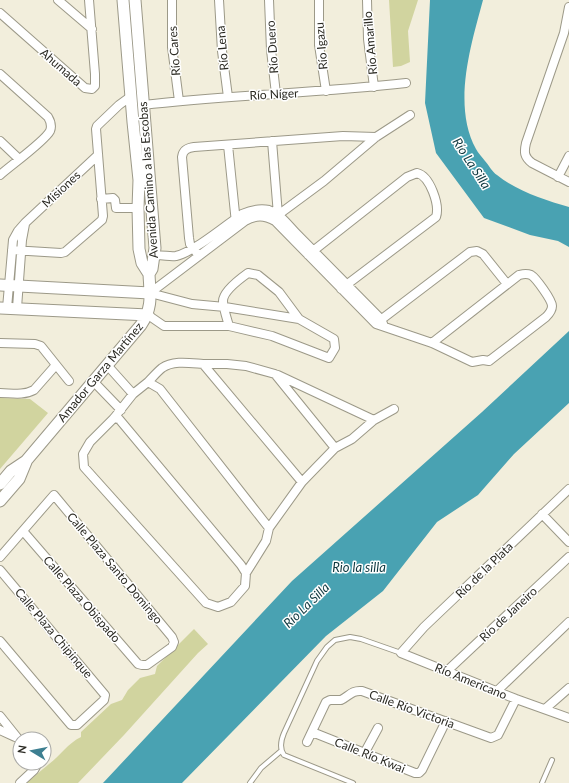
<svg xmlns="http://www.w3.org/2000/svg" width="569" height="783" font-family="Lato,sans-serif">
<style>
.green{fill:#d1d49f}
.water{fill:#49a2b2}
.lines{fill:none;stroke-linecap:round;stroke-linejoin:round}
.lane-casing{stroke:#9c9988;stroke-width:6}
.street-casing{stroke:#9c9988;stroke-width:10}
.secondary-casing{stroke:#9c9988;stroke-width:13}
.lane{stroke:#fff;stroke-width:4}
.street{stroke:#fff;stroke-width:8}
.secondary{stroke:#fff;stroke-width:11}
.labels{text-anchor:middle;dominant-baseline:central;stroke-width:3;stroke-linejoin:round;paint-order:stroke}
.street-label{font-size:12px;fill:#2b2a23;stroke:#fff}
.water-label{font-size:13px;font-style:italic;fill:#0f3940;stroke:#fff}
</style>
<rect width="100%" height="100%" fill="#f2eedc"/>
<path class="green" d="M389,0H418L408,31L410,62L401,66L393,67Z
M0,398L30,399L48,413L0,469Z
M194,629L208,644L198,653L124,735L78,783H27C35,775 41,771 49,764C60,756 68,743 81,737V732L111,704L122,700L128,690L140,678L155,674L157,666Z"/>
<path class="water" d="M430,0H483C471,45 452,105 476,149C478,153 482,157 485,161C489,165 492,172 497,175C517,191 545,200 569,207V247L558,241L530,235L484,218L436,153L425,103Z
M569,331V403L514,454L478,495L437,522L383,591L326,636L182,783H103L292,581L482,412Z"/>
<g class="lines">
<g class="lane-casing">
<path id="lane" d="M250,783L261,768L281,751
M353,783L284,755C279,748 281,740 284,733L317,661L327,647L335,640L350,637L361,639L401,653
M542,783L552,760"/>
</g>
<g class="street-casing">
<path id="street" d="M58,0L92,29
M172,0V47L179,101
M219,0L222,51L228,97
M269,0L271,50L276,94
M319,0V45L326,91
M367,0L368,39L374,87
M569,7L564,33L526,143C524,152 524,157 532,163L569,182
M0,13L85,88L92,89L95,86V74L89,0
M0,74L48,117C51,122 52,126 50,131C45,141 10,166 0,175
M143,105C230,95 318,93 406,83
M0,141L19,159
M272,141L278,215
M228,145L236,223
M558,177L569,156
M101,199L113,198L115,200L116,208H138
M276,219L278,215L324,181L376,137L410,115
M12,250L61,253L65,252L102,220L103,216L96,129L97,126L119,105L130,97
M308,255L407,177L417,173C430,176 440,205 436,217L341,289
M155,256C162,254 168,257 176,256C194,252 226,225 242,214C251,210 259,208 269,210C280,213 289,226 297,234C325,262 353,291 381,319L384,326
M199,256L190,244L189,238L182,157C183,150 187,148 194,147L343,136L376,137
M150,293L245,221C256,215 264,215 275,221L376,324L432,343L472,362L483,360L489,361L546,317C549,314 552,311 552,306C552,300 536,278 531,275C526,273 523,274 519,275L432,343
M7,308L13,240L18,231L25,223L98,155
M17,308L22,240L25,224
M148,315L164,326H229L272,336L329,358L335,348L334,339L299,319L225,307L192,304L150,293
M378,322L470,252L477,251L483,254L507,284
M229,326C227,319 223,307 223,301C223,291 241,278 248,273L258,275L279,292L299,319
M0,343L35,344L41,346L69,381
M203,364H227L246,366L275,374L335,448
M107,365L133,394
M278,375L374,420
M93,381L121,410
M148,382C152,378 157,372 162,368C173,360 190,363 203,364L302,482
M0,393C11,393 23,396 34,390L56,365
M114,418L119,419L241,565L246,573L245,586L231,602L218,607L206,603L84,467L83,454L90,442L114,418L133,394L148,382L160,389L269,528
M569,489L424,627L401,653L516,699L569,718
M542,514L569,542
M0,557L54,495L172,637L174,642L172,647L147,665H142L138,664L23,531
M0,570L105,695L104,700L77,725H71L0,641
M246,573L266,541L269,528L302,482L335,448L352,439L374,420L394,409
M447,671L569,557
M497,691L569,622
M545,709L569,688
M0,716L20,741
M0,730L15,737
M312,732L415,773H419L422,770L446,721
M307,742L326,702L330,700H341C349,696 352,690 362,691L491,738L498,735L516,699
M365,752L378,728
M20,783L34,770L38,763"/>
</g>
<g class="secondary-casing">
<path id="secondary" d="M123,0L133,122L139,180L138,208L139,249L142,263L149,274
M135,0L155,248L152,269L149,274
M0,285L150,293
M0,308L148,315
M0,484L11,471L26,461L141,325C153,307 150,295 149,274
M0,501L19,479L26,462"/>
</g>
<use href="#lane" class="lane"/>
<use href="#street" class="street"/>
<use href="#secondary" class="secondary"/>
</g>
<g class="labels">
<g class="street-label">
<text transform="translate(370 43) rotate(-95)">Río Amarillo</text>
<text transform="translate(321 46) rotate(-95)">Río Igazu</text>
<text transform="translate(272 47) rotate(-94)">Río Duero</text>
<text transform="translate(222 48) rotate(-95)">Río Lena</text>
<text transform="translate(174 51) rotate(-94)">Río Cares</text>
<text transform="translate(61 67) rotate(41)">Ahumada</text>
<text transform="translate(274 94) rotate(-3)">Río Níger</text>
<text transform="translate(148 180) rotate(-94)">Avenida Camino a las Escobas</text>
<text transform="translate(61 189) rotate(-43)">Misiones</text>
<text transform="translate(100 372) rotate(-50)">Amador Garza Martínez</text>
<text transform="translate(115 568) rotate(50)">Calle Plaza Santo Domingo</text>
<text transform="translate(484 570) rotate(-44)">Río de la Plata</text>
<text transform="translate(82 599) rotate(49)">Calle Plaza Obispado</text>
<text transform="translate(508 614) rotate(-43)">Río de Janeiro</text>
<text transform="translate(54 633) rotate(50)">Calle Plaza Chipinque</text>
<text transform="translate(471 681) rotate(22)">Río Americano</text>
<text transform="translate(412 709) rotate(20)">Calle Río Victoria</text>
<text transform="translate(370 755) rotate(22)">Calle Río Kwai</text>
</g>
<g class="water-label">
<text transform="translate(472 163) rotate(57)">Río La Silla</text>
<text x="359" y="567">Rio la silla</text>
<text transform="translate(306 605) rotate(-44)">Río La Silla</text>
</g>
</g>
<g transform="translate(32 751) rotate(280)"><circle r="19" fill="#ffffff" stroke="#aaaaa7"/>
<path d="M0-3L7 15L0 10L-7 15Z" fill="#3d7f91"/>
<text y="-6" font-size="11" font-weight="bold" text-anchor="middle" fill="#2b2a23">N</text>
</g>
</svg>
